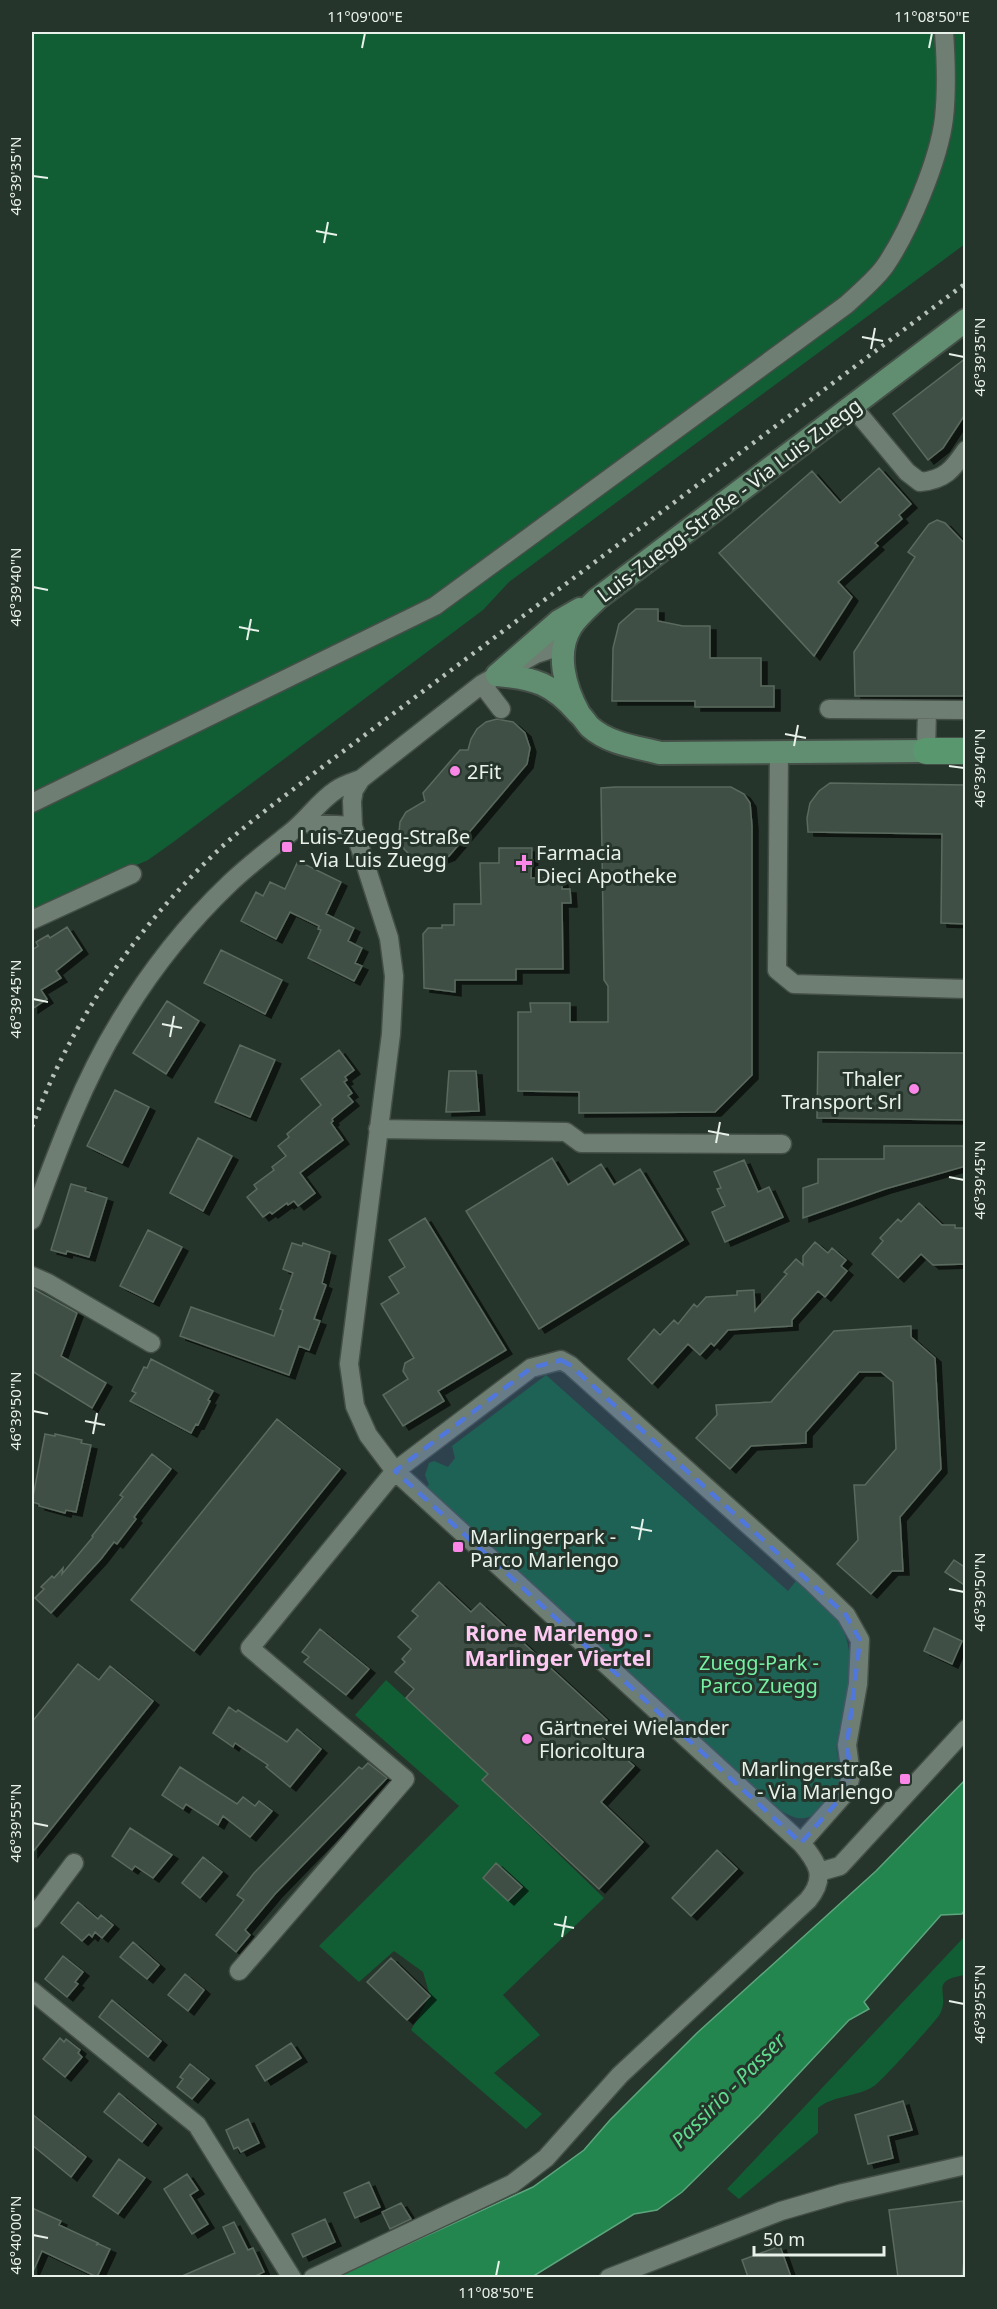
<svg xmlns="http://www.w3.org/2000/svg" width="997" height="2309" font-family="'Noto Sans',sans-serif">
<style>
.green{fill:#115d34}
.water{fill:#22864e;stroke:#5da67d;stroke-width:1.5}
.building{fill:#404f44;stroke:#5a6a5e;stroke-width:1.5;filter:url(#shadow)}
.lines{fill:none;stroke-linecap:round;stroke-linejoin:round}
.minor-casing{stroke:#434f47;stroke-width:21}
.major-casing{stroke:#434f47;stroke-width:26}
.highway-casing{stroke:#434f47;stroke-width:28}
.minor{stroke:#6e7e72;stroke-width:18}
.major{stroke:#618e70;stroke-width:22}
.highway{stroke:#59986e;stroke-width:26}
.rail{stroke:#b6c1b9;stroke-width:4.5;stroke-dasharray:3 6;stroke-linecap:butt}
.marked{fill:#5077dc;fill-opacity:0.2;stroke:#5077dc;stroke-width:4.5;stroke-dasharray:12 8;stroke-linejoin:round}
.ticks{fill:none;stroke:#e8f1ea;stroke-width:2}
.poi-dot{fill:#fa87e7;stroke:#26352b;stroke-width:2}
.labels{text-anchor:middle;dominant-baseline:central;stroke-width:6;stroke-linejoin:round;paint-order:stroke}
.street-label{font-size:20px;fill:#e8f1ea;stroke:#26352b}
.poi-label{font-size:20px;fill:#e8f1ea;stroke:#26352b;text-anchor:start}
.park-label{font-size:20px;fill:#76f0a3;stroke:#26352b}
.water-label{font-size:21px;font-style:italic;fill:#60db8f;stroke:#26352b}
.quarter-label{font-size:22px;font-weight:bold;fill:#fdc8f1;stroke:#26352b}
.neatline{fill:none;stroke:#e8f1ea;stroke-width:2}
.ticks-label{font-size:15px;text-anchor:middle;fill:#e8f1ea}
</style>
<defs>
<filter id="shadow"><feDropShadow dx="6" dy="4" stdDeviation="0" flood-color="#0009"/></filter>
</defs>
<rect width="100%" height="100%" fill="#26352b"/>
<path class="green" d="M32,32H965V244L509,582L483,610L172,843L148,860L32,911Z
M546,1375L788,1591L796,1581C812,1596 834,1610 843,1630C859,1664 842,1709 837,1743C835,1754 841,1764 841,1775C841,1785 836,1791 830,1799C812,1821 800,1825 776,1807L426,1487L429,1485L425,1475L429,1463L434,1461L448,1467L455,1458L452,1446Z
M386,1680L488,1774L482,1780L604,1898L503,1995L540,2035L494,2073L542,2114L526,2129L411,2030L430,1996L423,1972L394,1951L359,1982L319,1946L459,1806L355,1715Z
M965,1936V1975C927,1981 951,1993 940,2014C936,2021 881,2082 874,2086C858,2097 834,2095 818,2108V2133L739,2199L727,2189Z"/>
<path class="water" d="M965,1780V1909L962,1914L941,1915L864,2002L869,2009L849,2020L759,2116L682,2192L657,2210L634,2214L532,2277L334,2278L533,2187L584,2150L610,2120L697,2033L876,1871Z"/>
<path class="building" d="M966,358V413L943,448L928,460L893,414Z
M879,468L911,504L899,515L902,519L875,543L878,546L838,582L852,597L814,656L719,553L812,471L840,503Z
M937,520L945,523L966,545V696H855L854,652L915,557L908,552L929,524Z
M636,609H658V621L683,626H710V658H761V686H774V707H695V701H612L613,648L619,624Z
M497,719L513,722L525,733L530,748L527,764L449,856L434,862H422L412,857L404,849L399,833L400,822L406,812L425,801L423,793L460,750H468L471,739L477,729L486,722Z
M830,783L966,785V924L941,923L942,834L808,832L807,818L810,803L819,791Z
M616,787H731L744,794L750,803L752,826V1075L715,1112L579,1113V1092L518,1091V1012H531L530,1003H570V1022H608V986L604,980L601,788Z
M499,848H532L531,878H562V889H570L571,903H562L563,969H516V980H455V992L424,988L423,934L428,928H442V925H454V904H481L480,863H499Z
M298,861L341,882L326,914L354,928L348,941L362,948L355,963L362,966L354,981L308,958L321,930L318,929L319,926L290,912L276,939L241,921L256,892L263,896L270,882L285,889Z
M67,927L82,950L56,971L61,978L41,990L47,999L32,1009V950L38,946L36,942L48,935L50,938Z
M221,950L282,980L265,1014L204,983Z
M167,1001L199,1021L166,1074L133,1053Z
M240,1045L275,1060L250,1117L215,1102Z
M339,1050L354,1070L345,1077L347,1080L344,1082L352,1093L348,1096L353,1102L332,1119L333,1121L331,1123L343,1140L300,1173L315,1193L298,1206L294,1201L288,1205L287,1203L272,1214L270,1212L263,1217L247,1197L257,1189L254,1185L274,1170L272,1167L286,1156L278,1146L289,1137L287,1134L321,1105L301,1079Z
M818,1052L966,1053V1120L817,1118Z
M449,1071H476L479,1111L446,1112Z
M115,1090L149,1107L122,1163L87,1146Z
M198,1138L232,1156L203,1211L170,1193Z
M884,1146H966V1166L885,1189L803,1218V1188L818,1183V1159H884Z
M552,1158L568,1185L601,1164L614,1185L640,1169L683,1240L539,1329L466,1211Z
M744,1160L758,1192L769,1187L783,1217L725,1242L712,1212L725,1206L717,1189L721,1188L714,1172Z
M71,1184L86,1188L85,1191L107,1198L89,1257L67,1251L66,1254L51,1250Z
M919,1203L942,1225H955V1228H966V1264L933,1265L921,1254L898,1278L872,1254L883,1241L880,1238L898,1219L901,1222Z
M425,1218L506,1350L438,1391L444,1401L403,1426L383,1395L408,1379L403,1371L405,1363L414,1358L381,1304L399,1293L389,1277L405,1267L389,1240Z
M148,1230L182,1247L153,1302L120,1286Z
M815,1242L828,1253L832,1248L846,1260L841,1266L847,1271L825,1297L818,1291L792,1320V1326L728,1330L714,1346L711,1343L700,1355L688,1344L652,1384L628,1359L654,1329L660,1335L674,1320L678,1324L694,1304L697,1307L706,1297L737,1295V1291L754,1290L755,1311L787,1274L784,1272L796,1259L803,1265V1256Z
M292,1243L302,1246L303,1243L330,1252L322,1283L326,1285L314,1319L320,1321L309,1350L299,1346L289,1375L180,1336L191,1307L274,1336L283,1310L280,1309L293,1273L283,1269Z
M32,1288L77,1313L61,1356L106,1383L92,1408L32,1371Z
M911,1326V1337L935,1358L941,1469L900,1517L903,1571H892L871,1594L837,1564L858,1540L854,1485H865L896,1449L893,1382L881,1372H859L806,1432V1443L751,1446L730,1469L696,1438L717,1415L716,1405L771,1402L834,1331Z
M151,1359L213,1391L208,1400L210,1401L198,1425L196,1424L191,1433L130,1401L136,1393L132,1391L144,1367L147,1368Z
M277,1419L340,1469L194,1651L131,1600Z
M45,1434L55,1436V1434L82,1440L81,1443L91,1445L76,1512L66,1510L65,1513L39,1506V1504L32,1502Z
M152,1454L171,1469L134,1517L136,1519L117,1544L114,1542L101,1559L51,1613L35,1598L44,1589L41,1587L52,1576L54,1578L63,1568L62,1574L93,1537L92,1536L123,1497L120,1495Z
M954,1560L966,1568V1586L945,1572Z
M439,1582L471,1612L480,1603L607,1720L596,1732L634,1766L601,1802L643,1842L599,1889L482,1780L488,1774L406,1698L414,1689L395,1672L405,1662L402,1659L411,1649L398,1637L418,1616L412,1611Z
M934,1628L962,1641L952,1664L924,1651Z
M320,1629L369,1669L346,1695L304,1662L309,1657L302,1652Z
M78,1664L99,1680L110,1666L153,1701L32,1853V1722Z
M229,1707L236,1712L238,1710L287,1742L297,1729L321,1749L290,1787L266,1767L268,1765L235,1743L233,1747L213,1733Z
M368,1763L387,1778L275,1894L245,1930L250,1935L236,1952L216,1935L244,1900L237,1895L254,1873L359,1767L362,1769Z
M180,1767L237,1804L243,1797L255,1806L259,1801L272,1811L250,1837L223,1816L218,1825L186,1804L183,1809L162,1795Z
M130,1828L172,1855L153,1878L135,1866L132,1870L112,1856Z
M717,1850L737,1869L691,1916L672,1898Z
M203,1857L222,1872L200,1898L182,1883Z
M496,1863L522,1887L508,1901L483,1878Z
M78,1902L98,1919L101,1915L113,1925L102,1938L95,1932L92,1937L89,1934L82,1941L61,1923Z
M133,1942L159,1965L147,1979L120,1957Z
M63,1956L83,1972L75,1982L78,1984L67,1997L45,1979Z
M391,1958L430,1996L407,2020L367,1982Z
M185,1974L204,1990L188,2011L168,1995Z
M112,2000L161,2041L148,2057L99,2017Z
M60,2038L64,2042L66,2039L80,2050L78,2053L82,2057L65,2077L43,2059Z
M291,2043L301,2058L265,2081L256,2066Z
M190,2064L209,2079L192,2099L177,2087L183,2079L180,2077Z
M119,2093L156,2124L142,2142L104,2112Z
M903,2101L912,2130L888,2136L893,2158L868,2164L855,2115Z
M32,2114L86,2157L71,2177L32,2145Z
M248,2119L259,2143L241,2152L238,2147L234,2149L226,2130Z
M119,2159L145,2178L118,2214L93,2196Z
M187,2174L198,2190L190,2195L208,2224L192,2234L164,2189Z
M369,2182L380,2207L355,2218L344,2193Z
M963,2201L966,2243L962,2277H898L889,2210Z
M401,2203L411,2219L390,2229L382,2212Z
M32,2208L61,2221L59,2225L98,2243L96,2245L99,2244L110,2249L97,2277L42,2251L32,2274Z
M325,2219L335,2242L303,2257L292,2234Z
M234,2222L248,2250L253,2248L264,2272L253,2277H180L235,2253L223,2227Z
M780,2246L791,2277H748L742,2260Z"/>
<g class="lines">
<g class="minor-casing">
<path id="minor" d="M852,406L907,472L920,482C945,480 953,469 966,450
M482,684L501,709
M829,709L966,710
M926,751L927,710
M779,752L777,970L794,984L966,989
M32,803L435,606L846,305C859,293 875,280 885,266C909,231 939,160 944,118C947,90 946,60 944,32
M303,823L353,826
M32,920L132,874
M378,1129L566,1132L581,1143L782,1144
M32,1220C57,1152 82,1083 120,1021C150,971 188,923 230,883C249,865 270,849 290,833C307,820 318,802 336,790C343,785 353,782 361,779L482,684L536,654L564,645
M32,1276L48,1283L151,1343
M819,1872L840,1866L966,1729
M32,1919L74,1863
M239,1971L405,1779L250,1648L395,1471L531,1368L561,1360L570,1365L812,1582L846,1615L860,1640L858,1684L847,1745L851,1775L847,1791L801,1843
M32,1991L197,2125L292,2278
M313,2278L512,2184L546,2158L620,2075L808,1900C827,1877 818,1863 801,1843L395,1471L368,1435L355,1406L349,1364L391,1034L394,976L389,938L353,826L352,801L354,790L361,779
M609,2278L781,2211L843,2193L966,2165"/>
</g>
<g class="major-casing">
<path id="major" d="M497,675C535,678 553,684 578,713C583,717 586,723 590,727C609,744 637,747 660,753L926,751
M497,675L559,621L580,609
M579,713C565,688 555,653 571,627C578,616 588,608 597,599L966,320"/>
</g>
<g class="highway-casing">
<path id="highway" d="M926,751H966"/>
</g>
<use href="#minor" class="minor"/>
<use href="#major" class="major"/>
<use href="#highway" class="highway"/>
<path class="rail" d="M32,1127C69,1026 131,935 208,860C241,827 280,800 317,771L966,283"/>
</g>
<path class="marked" d="M561,1360L570,1365L846,1615L860,1640L847,1745L851,1775L847,1791L801,1843L395,1471L531,1368Z"/>
<path class="ticks" d="M362,48L365,33M929,48L932,33M33,176L48,178M316,231L337,235M324,243L328,222M862,337L883,341M871,349L875,328M949,354L964,357M33,587L48,590M239,627L259,631M247,640L251,619M785,734L806,738M794,746L798,725M949,766L964,768M33,999L48,1002M162,1024L182,1028M170,1037L174,1016M708,1131L729,1135M716,1143L720,1122M949,1177L964,1180M33,1411L48,1414M85,1421L105,1425M93,1434L97,1413M631,1527L652,1531M639,1540L643,1519M949,1589L964,1592M33,1823L48,1826M554,1924L574,1928M562,1937L566,1916M949,2001L964,2004M33,2235L48,2238M496,2276L499,2261"/>
<g class="poi-dot">
<circle cx="455" cy="771" r="6"/>
<rect x="281" y="841" width="12" height="12" rx="3"/>
<path d="M521 854h6v6h6v6h-6v6h-6v-6h-6v-6h6z"/>
<circle cx="914" cy="1089" r="6"/>
<rect x="452" y="1541" width="12" height="12" rx="3"/>
<circle cx="527" cy="1739" r="6"/>
<rect x="899" y="1773" width="12" height="12" rx="3"/>
</g>
<g class="labels">
<g class="street-label">
<text transform="translate(729 500) rotate(-37)">Luis-Zuegg-Straße - Via Luis Zuegg</text>
</g>
<g class="poi-label">
<text x="467" y="771">2Fit</text>
<text x="299" y="836">Luis-Zuegg-Straße<tspan x="299" dy="23">- Via Luis Zuegg</tspan></text>
<text x="536" y="852">Farmacia<tspan x="536" dy="23">Dieci Apotheke</tspan></text>
<text x="902" y="1078" text-anchor="end">Thaler<tspan x="902" dy="23">Transport Srl</tspan></text>
<text x="470" y="1536">Marlingerpark -<tspan x="470" dy="23">Parco Marlengo</tspan></text>
<text x="539" y="1727">Gärtnerei Wielander<tspan x="539" dy="23">Floricoltura</tspan></text>
<text x="893" y="1768" text-anchor="end">Marlingerstraße<tspan x="893" dy="23">- Via Marlengo</tspan></text>
</g>
<g class="park-label">
<text x="759" y="1662">Zuegg-Park -<tspan x="759" dy="23">Parco Zuegg</tspan></text>
</g>
<g class="water-label">
<text transform="translate(728 2090) rotate(-45)">Passirio - Passer</text>
</g>
<g class="quarter-label">
<text x="558" y="1632">Rione Marlengo -<tspan x="558" dy="25">Marlinger Viertel</tspan></text>
</g>
</g>
<rect width="997" height="2309" fill="none" stroke="#26352b" stroke-width="66"/>
<path d="M754 2246v9h130v-9" fill="none" stroke="#e8f1ea" stroke-width="3"/>
<text x="763" y="2246" font-size="18" fill="#e8f1ea" stroke="#26352b" stroke-width="4.5" paint-order="stroke">50 m</text>
<rect x="33" y="33" width="931" height="2243" class="neatline"/>
<g class="ticks-label">
<text x="365" y="22">11°09'00"E</text>
<text x="932" y="22">11°08'50"E</text>
<text transform="translate(16 176) rotate(-90)" y="5">46°39'35"N</text>
<text transform="translate(980 357) rotate(-90)" y="5">46°39'35"N</text>
<text transform="translate(16 587) rotate(-90)" y="5">46°39'40"N</text>
<text transform="translate(980 768) rotate(-90)" y="5">46°39'40"N</text>
<text transform="translate(16 999) rotate(-90)" y="5">46°39'45"N</text>
<text transform="translate(980 1180) rotate(-90)" y="5">46°39'45"N</text>
<text transform="translate(16 1411) rotate(-90)" y="5">46°39'50"N</text>
<text transform="translate(980 1592) rotate(-90)" y="5">46°39'50"N</text>
<text transform="translate(16 1823) rotate(-90)" y="5">46°39'55"N</text>
<text transform="translate(980 2004) rotate(-90)" y="5">46°39'55"N</text>
<text transform="translate(16 2235) rotate(-90)" y="5">46°40'00"N</text>
<text x="496" y="2298">11°08'50"E</text>
</g>
</svg>
